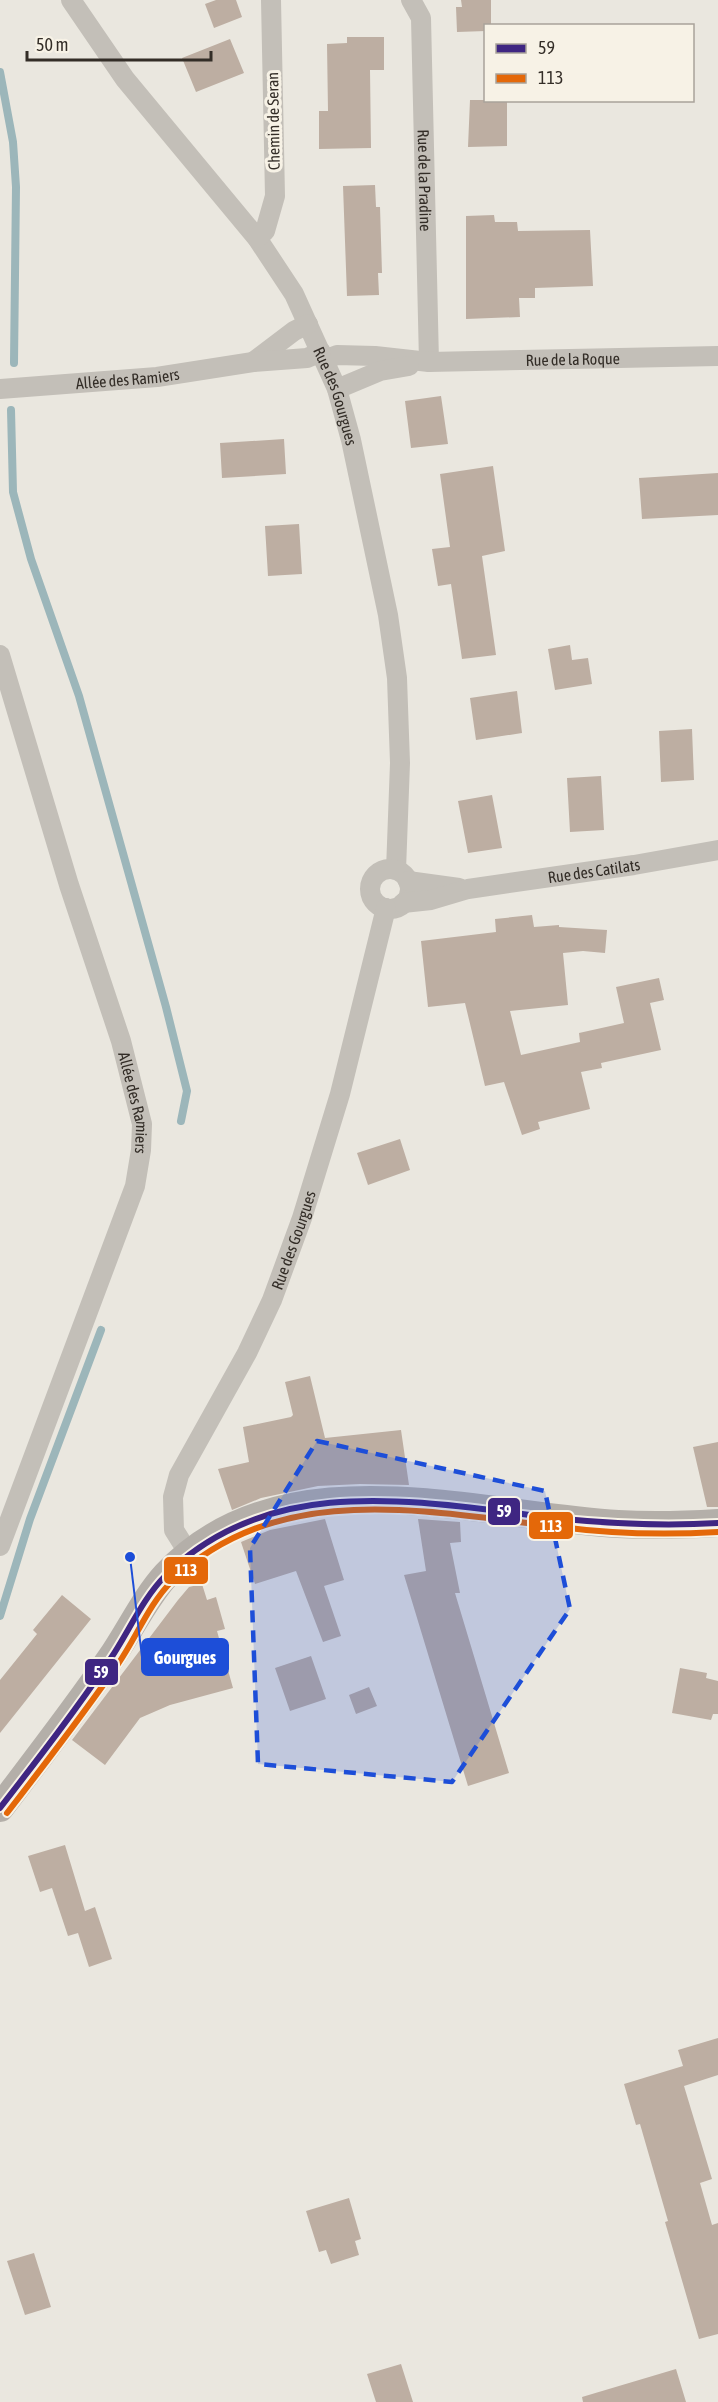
<svg xmlns="http://www.w3.org/2000/svg" width="718" height="2402" font-family="'Asap Condensed',sans-serif">
<style>
.lines{fill:none;stroke-linecap:round;stroke-linejoin:round}
.stream{stroke:#9cb6ba;stroke-width:8}
.building{fill:#bdaea2}
.minor{stroke:#c3bfb8;stroke-width:20}
.secondary{stroke:#b4afa9;stroke-width:28}
.bus-1-casing{stroke:#f7f2e6;stroke-width:10}
.bus-2-casing{stroke:#f7f2e6;stroke-width:10}
.bus-1{stroke:#3f2682;stroke-width:6}
.bus-2{stroke:#e46809;stroke-width:6}
.marked{fill:#1d4ed8;fill-opacity:0.2;stroke:#1d4ed8;stroke-width:4.5;stroke-dasharray:12 8;stroke-linejoin:round}
.labels{text-anchor:middle;dominant-baseline:central;stroke-width:6;stroke-linejoin:round;paint-order:stroke}
.street-label{font-size:16px;fill:#332d27;stroke:#f7f2e6}
.leader{fill:none;stroke:#1d4ed8;stroke-width:2}
.callout-dot{fill:#1d4ed8;stroke:#f7f2e6;stroke-width:2}
.callout{fill:#1d4ed8;stroke:#1d4ed8;stroke-width:2}
.callout-label{font-size:18px;text-anchor:middle;font-weight:bold;fill:#fff}
.line-badge{stroke:#f7f2e6;stroke-width:2}
.badge-label{font-size:16px;text-anchor:middle;font-weight:bold;fill:#fff}
</style>
<rect width="100%" height="100%" fill="#eae7df"/>
<g class="lines">
<path class="stream" d="M0,72L13,142L16,187L14,363
M11,410L13,492L31,559L79,696L166,1007L187,1091L181,1121
M0,1616L30,1519L101,1330"/>
</g>
<path class="building" d="M216,0H236L242,17L214,28L205,4Z
M461,0H491V26H486V31L457,32L456,7H462Z
M347,37H384V70H370L371,148L319,149V111H328L327,44L347,43Z
M230,39L244,73L196,92L182,58Z
M470,100H507V146L468,147Z
M375,185L376,207H380L382,273H378L379,295L347,296L343,186Z
M494,215L495,222H517L518,231L590,230L593,286L535,288V298H519L520,317L466,319V216Z
M441,396L448,444L411,448L405,401Z
M284,439L286,474L222,478L220,443Z
M493,466L505,551L482,556L496,655L462,659L451,584L438,586L432,549L450,547L440,474Z
M718,473V515L642,519L639,478Z
M299,524L302,574L268,576L265,526Z
M570,645L572,660L588,658L592,684L555,690L548,649Z
M517,691L522,733L476,740L470,698Z
M692,729L694,780L661,782L659,731Z
M601,776L604,830L570,832L567,778Z
M492,795L502,848L468,853L458,801Z
M532,915L534,927L559,925V927L607,930L605,953L583,951L563,953L568,1005L510,1011L521,1055L580,1042L579,1033L624,1023L616,987L659,978L664,1000L650,1003L661,1050L601,1063L602,1068L581,1072L590,1109L538,1122L540,1129L522,1135L504,1082L485,1086L465,1003L428,1007L421,941L496,932L495,919Z
M400,1139L410,1170L368,1185L357,1153Z
M310,1376L325,1438L401,1430L409,1485L360,1484L318,1486L261,1498L232,1510L218,1469L249,1462L243,1427L291,1417L293,1415L285,1382Z
M718,1442V1507H707L693,1447Z
M325,1519L344,1580L324,1586L341,1636L323,1642L296,1571L255,1584L241,1542L270,1530Z
M418,1519L460,1522L461,1542L450,1543L460,1593H455L509,1773L468,1786L404,1575L426,1571Z
M202,1584L207,1600L216,1597L225,1629L217,1631L233,1688L170,1705L140,1718L105,1765L72,1740L178,1600L189,1587Z
M62,1595L91,1619L0,1733V1680L37,1634L33,1630Z
M311,1656L326,1699L290,1711L275,1668Z
M680,1668L707,1673L706,1678L718,1681V1714H713L711,1720L672,1713Z
M369,1687L377,1706L356,1714L349,1695Z
M65,1845L85,1911L95,1907L112,1959L89,1967L78,1933L68,1936L52,1888L40,1892L28,1856Z
M718,2038V2075L684,2086L712,2179L700,2183L712,2225L718,2223V2334L699,2339L665,2222L668,2221L640,2124L636,2125L624,2084L683,2066L678,2050Z
M349,2198L361,2239L355,2241L359,2255L331,2264L326,2250L319,2252L306,2211Z
M34,2253L51,2307L25,2315L7,2261Z
M401,2364L413,2402H376L367,2374Z
M676,2369L686,2402H583L582,2397Z"/>
<g class="lines">
<g class="minor">
<path id="s1" d="M71,0L125,79L257,238L294,294L337,389L351,440L388,615L397,678L400,763L396,870"/>
<path id="s2" d="M411,0L421,18L429,362"/>
<path d="M257,238L265,231L275,196L271,0"/>
<path id="s3" d="M324,360L337,355L375,356L429,362L718,356"/>
<path d="M253,362L294,331L308,324"/>
<path id="s4" d="M0,389L157,377L253,362L307,358L321,352"/>
<path d="M337,389L380,371L409,366"/>
<path id="s5" d="M0,655L69,885L121,1041L142,1124L141,1150L135,1186L0,1546"/>
<circle cx="390" cy="889" r="20"/>
<path d="M408,881L459,888"/>
<path id="s6" d="M403,903L431,900L468,889L634,865L718,850"/>
<path id="s7" d="M189,1554L174,1530L173,1497L179,1475L247,1353L272,1300L302,1218L340,1094L386,908"/>
</g>
<path class="secondary" d="M0,1808C38,1758 76,1709 111,1658C129,1632 145,1598 166,1575C280,1452 475,1515 618,1524C652,1526 685,1525 718,1523"/>
<g class="bus-1-casing">
<path id="bus-1" d="M0,1808C38,1759 76,1710 111,1658C129,1631 143,1598 166,1575C275,1468 428,1504 564,1519C615,1524 666,1526 718,1523"/>
</g>
<g class="bus-2-casing">
<path id="bus-2" d="M7,1813C45,1764 83,1715 118,1664C136,1638 149,1604 172,1581C278,1478 429,1512 560,1527C613,1534 665,1535 718,1532"/>
</g>
<use href="#bus-1" class="bus-1"/>
<use href="#bus-2" class="bus-2"/>
</g>
<path class="marked" d="M317,1441L545,1491L570,1609L452,1782L258,1764L250,1548Z"/>
<g class="labels">
<g class="street-label">
<text transform="translate(273 121) rotate(-91)">Chemin de Seran</text>
<text stroke="none"><textPath href="#s2" startOffset="183">Rue de la Pradine</textPath></text>
<text stroke="none"><textPath href="#s3" startOffset="250">Rue de la Roque</textPath></text>
<text stroke="none"><textPath href="#s4" startOffset="128">Allée des Ramiers</textPath></text>
<text stroke="none"><textPath href="#s1" startOffset="480">Rue des Gourgues</textPath></text>
<text stroke="none"><textPath href="#s6" startOffset="194">Rue des Catilats</textPath></text>
<text stroke="none"><textPath href="#s5" startOffset="468">Allée des Ramiers</textPath></text>
<text stroke="none"><textPath href="#s7" startOffset="346">Rue des Gourgues</textPath></text>
</g>
</g>
<path class="leader" d="M130 1557L142 1657"/>
<circle class="callout-dot" cx="130" cy="1557" r="6"/>
<rect class="callout" x="142" y="1639" width="86" height="36" rx="6"/>
<g class="callout-label">
<text x="185" y="1664">Gourgues</text>
</g>
<g class="line-badge">
<rect x="487" y="1497" width="34" height="29" rx="6" fill="#3f2682"/>
<rect x="528" y="1511" width="46" height="29" rx="6" fill="#e46809"/>
<rect x="163" y="1556" width="46" height="29" rx="6" fill="#e46809"/>
<rect x="84" y="1658" width="35" height="28" rx="6" fill="#3f2682"/>
</g>
<g class="badge-label">
<text x="504" y="1517">59</text>
<text x="551" y="1532">113</text>
<text x="186" y="1576">113</text>
<text x="101" y="1678">59</text>
</g>
<rect x="484" y="24" width="210" height="78" fill="#f7f2e6" stroke="#a9a39a" stroke-width="1.5"/>
<rect x="496" y="44" width="30" height="9" fill="#3f2682" stroke="#a9a39a" stroke-width="1.5"/>
<text x="538" y="54" font-size="18" fill="#332d27">59</text>
<rect x="496" y="74" width="30" height="9" fill="#e46809" stroke="#a9a39a" stroke-width="1.5"/>
<text x="538" y="84" font-size="18" fill="#332d27">113</text>
<path d="M27 51v9h184v-9" fill="none" stroke="#332d27" stroke-width="3"/>
<text x="36" y="51" font-size="18" fill="#332d27" stroke="#f7f2e6" stroke-width="4.5" paint-order="stroke">50 m</text>
</svg>
